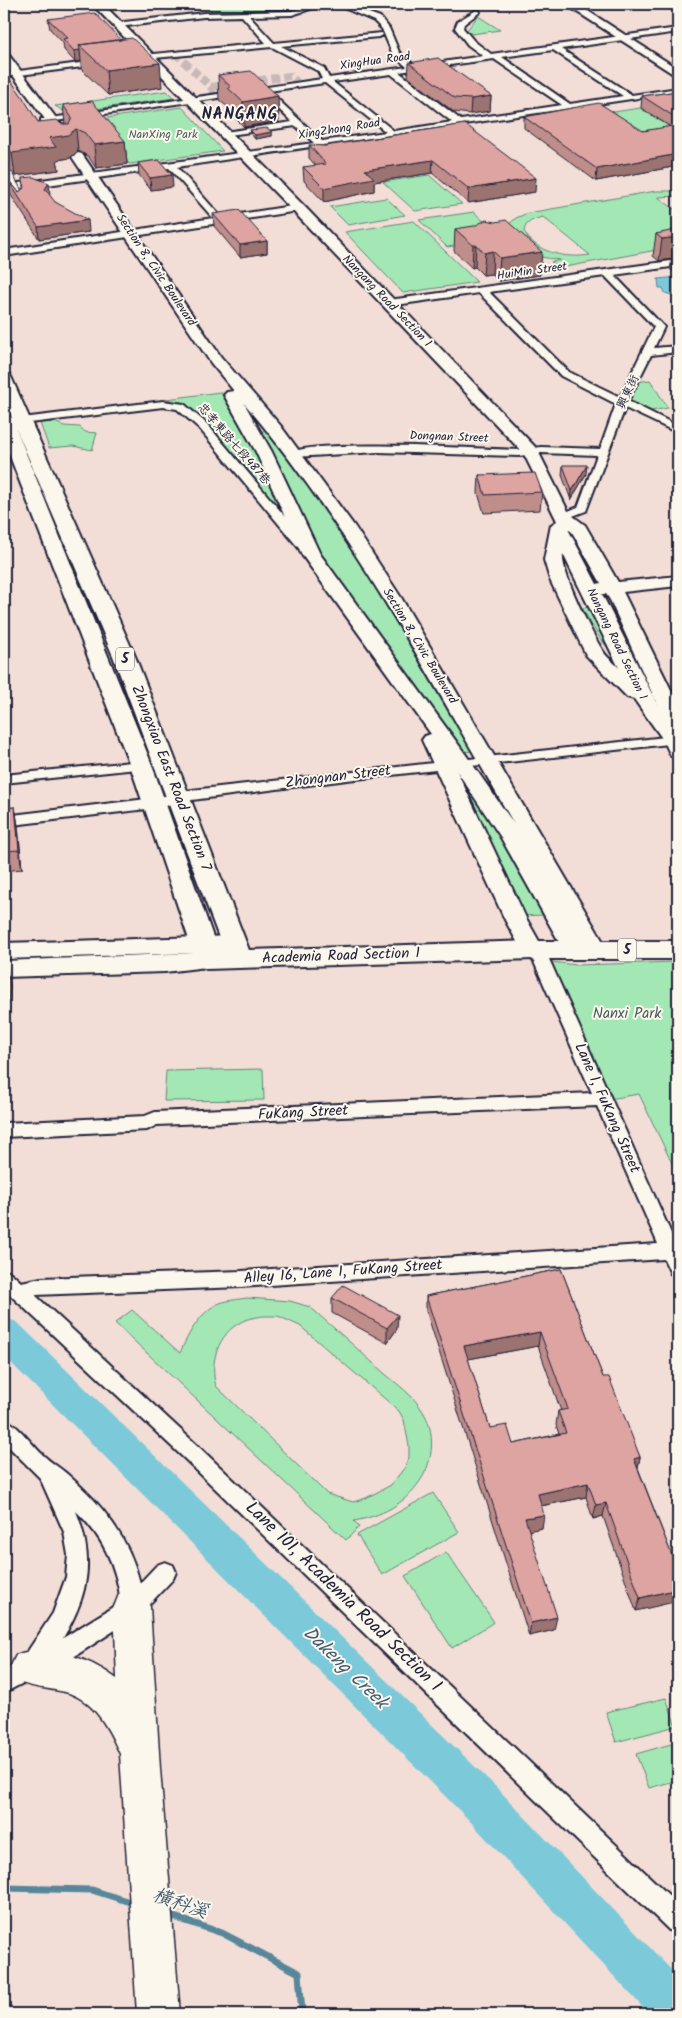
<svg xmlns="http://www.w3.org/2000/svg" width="682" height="2018" font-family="Kalam,'LXGW WenKai TC',sans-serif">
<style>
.green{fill:#a3e8b4;stroke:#628578;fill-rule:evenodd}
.water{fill:#7cc9da;stroke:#58869a}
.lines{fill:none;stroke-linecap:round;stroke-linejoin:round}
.stream{stroke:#58869a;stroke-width:7}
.river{fill:#7cc9da;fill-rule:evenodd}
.street-tunnel{stroke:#c8b8b7;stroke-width:8;stroke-dasharray:8 4;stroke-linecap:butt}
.street-casing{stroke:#22223b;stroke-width:4}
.secondary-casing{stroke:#22223b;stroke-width:4}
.primary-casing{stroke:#22223b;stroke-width:4}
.highway-casing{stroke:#22223b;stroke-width:3}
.street{fill:#fbf7ec;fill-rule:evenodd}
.secondary{fill:#fbf7ec;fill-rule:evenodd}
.primary{fill:#fbf7ec;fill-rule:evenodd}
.highway{fill:#fbf7ec;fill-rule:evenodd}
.street-bridge-casing{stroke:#22223b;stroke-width:10;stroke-linecap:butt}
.street-bridge{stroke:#fbf7ec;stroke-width:8}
.wall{fill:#bf8d8a;stroke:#22223b;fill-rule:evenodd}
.shaded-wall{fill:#9b7371;stroke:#22223b}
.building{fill:#dea4a1;stroke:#22223b;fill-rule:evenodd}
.labels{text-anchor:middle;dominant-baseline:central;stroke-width:4;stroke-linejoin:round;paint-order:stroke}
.far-street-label{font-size:12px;fill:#22223b;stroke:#fbf7ec}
.far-park-label{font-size:12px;fill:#495d5f;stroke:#fbf7ec}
.shield{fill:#fbf7ec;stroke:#636270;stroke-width:1}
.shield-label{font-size:14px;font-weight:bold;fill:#22223b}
.street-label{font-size:15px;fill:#22223b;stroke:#fbf7ec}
.park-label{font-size:15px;fill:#495d5f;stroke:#fbf7ec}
.far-district-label{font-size:16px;font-weight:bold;letter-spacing:1px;fill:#22223b;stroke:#fbf7ec}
.near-street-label{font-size:18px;fill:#22223b;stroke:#fbf7ec}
.near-water-label{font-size:19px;font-style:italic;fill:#425c73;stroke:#fbf7ec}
</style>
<rect width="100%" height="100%" fill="#f2ded6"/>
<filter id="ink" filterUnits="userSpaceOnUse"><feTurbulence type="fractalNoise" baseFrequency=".02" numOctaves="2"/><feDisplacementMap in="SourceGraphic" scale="10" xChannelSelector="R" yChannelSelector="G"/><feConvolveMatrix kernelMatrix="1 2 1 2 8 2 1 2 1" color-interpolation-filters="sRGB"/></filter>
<g filter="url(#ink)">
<path class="green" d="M203,4H257L285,11L253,13L213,12Z
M478,16L500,30L472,34L467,30Z
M167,91L174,98L67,113L55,106Z
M182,107L223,151L129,164L93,120Z
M640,108L676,131L636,137L601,114Z
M429,175L462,204L415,211L383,182Z
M656,191H678V196L658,197L678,212V246L560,268L551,262L560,260L534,256L507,226L516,218L528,213ZM543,217L590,255C567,259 535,253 524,231C526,221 533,220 543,217Z
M386,198L405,215L348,225L330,207Z
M474,212L503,239L447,247L419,220Z
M414,221L477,282L403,293L345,232Z
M650,380L668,408L651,411L628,401L637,382Z
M220,392L250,438L285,510L278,511L198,414L187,405L167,399Z
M54,422L64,426L80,427L85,432L97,433L92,450L73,446L49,448L40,423Z
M266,428L268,429L347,540L391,608L473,751L462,752L329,569L317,549L262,432Z
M591,607L609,645L610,650L601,640L582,608Z
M466,781L503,836L545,915L518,916L456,782Z
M552,962L576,965L678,962V1176L639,1094L609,1099L550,964Z
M263,1069L264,1100L164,1101L166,1071Z
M247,1298L290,1301L310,1307C335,1329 360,1351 384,1373C397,1384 413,1395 422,1410C436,1431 434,1461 420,1481C404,1505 381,1516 354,1521L359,1527L346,1540L115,1323L132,1310L180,1353C188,1334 202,1308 223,1302C231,1300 240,1299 247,1298ZM264,1316H278L300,1326L399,1411L404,1420L409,1446V1457L405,1467L391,1485L366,1498L353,1502L327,1494L216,1386C209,1363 218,1334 241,1322C248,1318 257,1317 264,1316Z
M433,1493L459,1532L382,1575L357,1535Z
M446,1552L494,1622L452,1648L405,1576Z
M666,1698L676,1726L616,1742L606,1712Z
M678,1742V1780L649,1788L636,1754Z"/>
<path class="water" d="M678,277V297L665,293L663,288H659L658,279Z"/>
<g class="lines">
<path class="stream" d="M4,1888L92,1890L136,1904
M168,1915L222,1933L299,1973L302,2014"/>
<path class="river" d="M4,1318L17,1322L498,1789L678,1977V2014H649L468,1819L4,1356Z"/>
<path class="street-tunnel" d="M175,53L217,93
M211,87L290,76L297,82"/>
<g class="street-casing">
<path id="street" d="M315,4H325L292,15L249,16L274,43L382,33L383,35L379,37L281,46L324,68L329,78L407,67L393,55L382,29L374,21L335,4H344L380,17L389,28L399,52L415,66L483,56L468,45L455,28L458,21L478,9L480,12L464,24L463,28L474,41L491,54L678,28V32L561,49L632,95L678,88V92L177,167L221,217L298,205L302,208L298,211L4,256V250L213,218L169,168L4,191V185L314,143L296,126L222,136V132H225L292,122L261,92L41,123V119H44L322,79L318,71L272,47L133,60L129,58L133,56L266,43L242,16L204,17L118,27L115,23L204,13L291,11ZM553,50L623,96L570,104L502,57ZM494,59L562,105L461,120L399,72ZM391,74L452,122L394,131L333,82ZM325,83L386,132L322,141L269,91Z
M103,60L107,62L106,64L4,77V73Z
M678,260V266L614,275L664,327L654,348L678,346V352L651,355L628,401L678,426V433L625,408L586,511L562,520L556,516L578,507L597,455L541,453L519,456L378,452L294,457L288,454C305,438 486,449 519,450L541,447L600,449L616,404L561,376L479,293L389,306L384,303L389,300ZM605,276L654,327L620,397L569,372L489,292Z
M163,401L184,404L207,424L310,546L312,549L310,552H302L199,428L177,409L163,407L22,424L17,421L22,418Z
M674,736L678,737V743L347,780L192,800L155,808L4,826V816L155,798L192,790Z
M141,761L148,765L146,768L4,783V775Z
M533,945L539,946L549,959L678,1249V1277L671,1274L664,1259L241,1287L35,1295L199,1447L678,1904V1933L669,1930L185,1459L4,1289V1270L11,1273L21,1282L41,1278L241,1271L658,1244L597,1106L157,1125L147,1130L4,1137V1123L145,1116L155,1112L592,1093L534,962L525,950L527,946Z
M4,1419C19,1425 31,1444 43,1455C50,1462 59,1467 67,1474C102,1504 129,1538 140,1583L157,1565L165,1562L173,1565L176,1572L173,1579L140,1614L75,1656L4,1693V1670L22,1660L53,1613L66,1577L68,1555L64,1532L40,1478L4,1442ZM76,1511C103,1537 116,1565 121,1602L63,1638C89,1594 95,1559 76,1511Z"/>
</g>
<g class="secondary-casing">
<path id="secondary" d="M92,4H103L303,205L537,449L569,513L585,525L618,582L678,576V586L623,592L677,702L678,758L671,756L664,741L634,699L627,697L586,655L550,580L544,560L551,525L557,521L524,454L293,211ZM568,529L572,532L601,583L597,584ZM563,554L619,668C614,662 606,657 603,651C592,634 560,571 563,554ZM602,594H606L610,600L658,706Z
M565,4H577L678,69V77Z
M4,53L8,54L71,138L73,141L71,144H63L4,63Z
M78,153L82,154L221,357L280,425L355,527L402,599L608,950L605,956L597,958L589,956L586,951L583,956L575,958L567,956L500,836L457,771L526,918L544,950L541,956L533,958L525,956L505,920L422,740L425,736L431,734L302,555L256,452L224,395L227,392L234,391L211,363L72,157ZM244,403C352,530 431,680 514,824L466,755L320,554L272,452Z
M235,936L243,938L246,944L243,950L210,953L215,954L219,960L215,966L165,972L4,977V961L194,953L4,959V943Z"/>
</g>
<g class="primary-casing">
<path id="primary" d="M4,374L10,375L12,379L135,656L249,950L533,941H678V959H533L207,969L198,966L130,765L4,441V414L12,418L4,398ZM15,426L113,656L224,951H218L152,765Z"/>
</g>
<g class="highway-casing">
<path id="highway" d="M132,1589L145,1594L150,1607L160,1769L180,2014H137L120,1754C109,1729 94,1699 65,1692C48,1688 32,1688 16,1681L10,1668L16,1655C47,1642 91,1659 117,1679L114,1607L119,1594Z"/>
</g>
<use href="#street" class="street"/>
<use href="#secondary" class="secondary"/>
<use href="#primary" class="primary"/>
<use href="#highway" class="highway"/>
<g class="street-bridge-casing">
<path id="street-bridge" d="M9,177L21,198"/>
</g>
<use href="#street-bridge" class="street-bridge"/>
</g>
<path class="wall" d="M117,4H155L122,8Z
M48,19L162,87L108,95L81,69V61L75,62L64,50L63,43L50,29Z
M409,63L491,96L490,111L470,114L454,112L408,77Z
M4,71L38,122L65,124L63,105L125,141L127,164L96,168L88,156L78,151L70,158L57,160L59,170L15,176L12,172H7L4,175L6,183H4Z
M218,75L279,121L244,127L229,112V108L219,100Z
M678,91V166L596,181L524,128V117L643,131L671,127L641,108L642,96Z
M465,124L535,192L468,203L432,173L374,182V191L324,202L304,181L303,167L316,166L309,158V145L325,146Z
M250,130L272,132V136L255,139L251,134Z
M138,163L173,187L151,190L139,175Z
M22,178L55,202L89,232L39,239L9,192L8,180L19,192L23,188Z
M213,214L267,241V253L240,257L214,226Z
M455,229L540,275L498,281L492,274L483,275L475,267L472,268L454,251Z
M678,232V275L670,269L672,259L659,261L653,256L656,234Z
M563,465L586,474L571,500L562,475Z
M479,475L542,492L540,510L484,513L478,493Z
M15,807L18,826L22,869L4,871V808Z
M561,1269L603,1377L640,1457L638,1468L678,1571L636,1611L603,1516L593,1519L586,1497L541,1506L542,1528L529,1530L554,1630L529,1636L426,1310V1296ZM538,1346L561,1411H558L556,1425L559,1434L513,1444L490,1428L468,1359Z
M332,1298L397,1329L387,1343L332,1313Z"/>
<path class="shaded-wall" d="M122,4H155L122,8Z
M80,50L81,61L75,62L74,51Z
M160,63L162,87L108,95L106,70Z
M278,96L279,121L244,127L243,102Z
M491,96L490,111L470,114L471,99Z
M76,129L78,151L70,158L57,160L59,170L15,176L12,153L49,138Z
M272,132V136L255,139V135Z
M125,141L127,164L96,168L94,145Z
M4,151L7,172L4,175L6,183H4Z
M678,154V166L596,181L597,169Z
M433,160L432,173L374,182V191L324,202V188L365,170Z
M172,175L173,187L151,190L150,178Z
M536,178L535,192L468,203L469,189Z
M49,183L50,195L45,189Z
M88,220L89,232L39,239L38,227Z
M678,237V250L673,247L672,259L659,261L662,239Z
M267,241V253L240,257V245Z
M473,245H476L475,267L472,268Z
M493,251L492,274L483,275L485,253Z
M542,252L540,275L498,281L500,258Z
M587,465L586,474L571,500L572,491Z
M15,807L18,826L22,869L19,850Z
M4,955L10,986L4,1042Z
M398,1315L397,1329L387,1343V1328Z
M540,1332L538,1346L463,1360L464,1346Z
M640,1457L637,1471L634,1459Z
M588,1483L586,1497L535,1507L538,1494Z
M606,1503L603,1516L593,1519L596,1505Z
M544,1515L542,1528L523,1532L525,1518Z
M678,1589V1601L636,1611L640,1598Z
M557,1617L554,1630L529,1636L531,1623Z"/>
<path class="building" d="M95,13L121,40L79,45L80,50L74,51L63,39L68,38L48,19Z
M132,38L160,63L106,70L79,45Z
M438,58L491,96L471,99L455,98L409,63Z
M4,71L22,96L38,122L57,120L61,124H69L72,118L63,105L92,101L125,141L94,145L85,133L76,129L68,135L49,138L56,147L12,153L9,149H4Z
M251,71L278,96L243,102L228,88L231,87L218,75Z
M678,91V119L642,96Z
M599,103L643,131L678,125V154L597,169L524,117Z
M465,124L536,178L469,189L433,160L365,170L374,178L324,188L303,167L326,164L309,145L325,146Z
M267,128L272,132L255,135L250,130Z
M159,160L172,175L150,178L138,163Z
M33,177L49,183L45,189L55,202L88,220L38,227L8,180L19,192L25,187L22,178Z
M239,210L267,241L240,245L213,214Z
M486,220L496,222L506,220L542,252L500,258L493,251L485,253L476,245H473L455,229L474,226Z
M675,230L678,232V237L662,239L656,234Z
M678,246V250L673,247Z
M563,465H587L572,491Z
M535,473L542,492L485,495L479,475Z
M15,807L19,850L4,851V808Z
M561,1269L603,1377H609L640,1457L634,1459L678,1571V1589L640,1598L606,1503L596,1505L588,1483L538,1494L544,1515L525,1518L557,1617L531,1623L426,1296ZM540,1332L568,1409L558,1411L566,1433L513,1444L507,1425L490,1428L464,1346Z
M343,1285L398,1315L387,1328L332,1298Z"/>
</g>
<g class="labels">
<g class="far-street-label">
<text transform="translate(375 61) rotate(-8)">XingHua Road</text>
<text transform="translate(339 129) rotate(-9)">XingZhong Road</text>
<text transform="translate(156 270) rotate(56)">Section 8, Civic Boulevard</text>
<text transform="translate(532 271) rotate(-8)">HuiMin Street</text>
<text transform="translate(387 301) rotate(46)">Nangang Road Section 1</text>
<text transform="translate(628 392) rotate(-65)">興東街</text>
<text transform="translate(449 437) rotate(2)">Dongnan Street</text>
<text transform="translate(234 444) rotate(49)">忠孝東路七段487巷</text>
<text transform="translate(617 644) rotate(64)">Nangang Road Section 1</text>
<text transform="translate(420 646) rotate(59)">Section 8, Civic Boulevard</text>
</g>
<g class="far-park-label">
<text x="163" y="134">NanXing Park</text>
</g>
<g class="shield">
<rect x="116" y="647.5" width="18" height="23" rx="4"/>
<rect x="618" y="938.5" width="18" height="23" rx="4"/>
</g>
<g class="shield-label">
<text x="125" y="659">5</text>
<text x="627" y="950">5</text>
</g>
<g class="street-label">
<text transform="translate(338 777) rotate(-7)">Zhongnan Street</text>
<text transform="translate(171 778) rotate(69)">Zhongxiao East Road Section 7</text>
<text transform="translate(341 956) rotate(-2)">Academia Road Section 1</text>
<text transform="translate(607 1108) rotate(66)">Lane 1, FuKang Street</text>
<text transform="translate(303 1113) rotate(-3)">FuKang Street</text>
<text transform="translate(343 1272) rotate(-4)">Alley 16, Lane 1, FuKang Street</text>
</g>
<g class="park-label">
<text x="627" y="1014">Nanxi Park</text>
</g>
<g class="far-district-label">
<text x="240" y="114">NANGANG</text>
</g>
<g class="near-street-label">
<text transform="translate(343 1597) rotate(44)">Lane 101, Academia Road Section 1</text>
</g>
<g class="near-water-label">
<text transform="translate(345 1668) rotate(44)">Dakeng Creek</text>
<text transform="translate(180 1904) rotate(19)">橫科溪</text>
</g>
</g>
<rect width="682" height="2018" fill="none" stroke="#fbf7ec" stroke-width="20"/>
<rect x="10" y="10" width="662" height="1998" fill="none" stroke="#22223b" stroke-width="2" filter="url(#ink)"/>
</svg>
